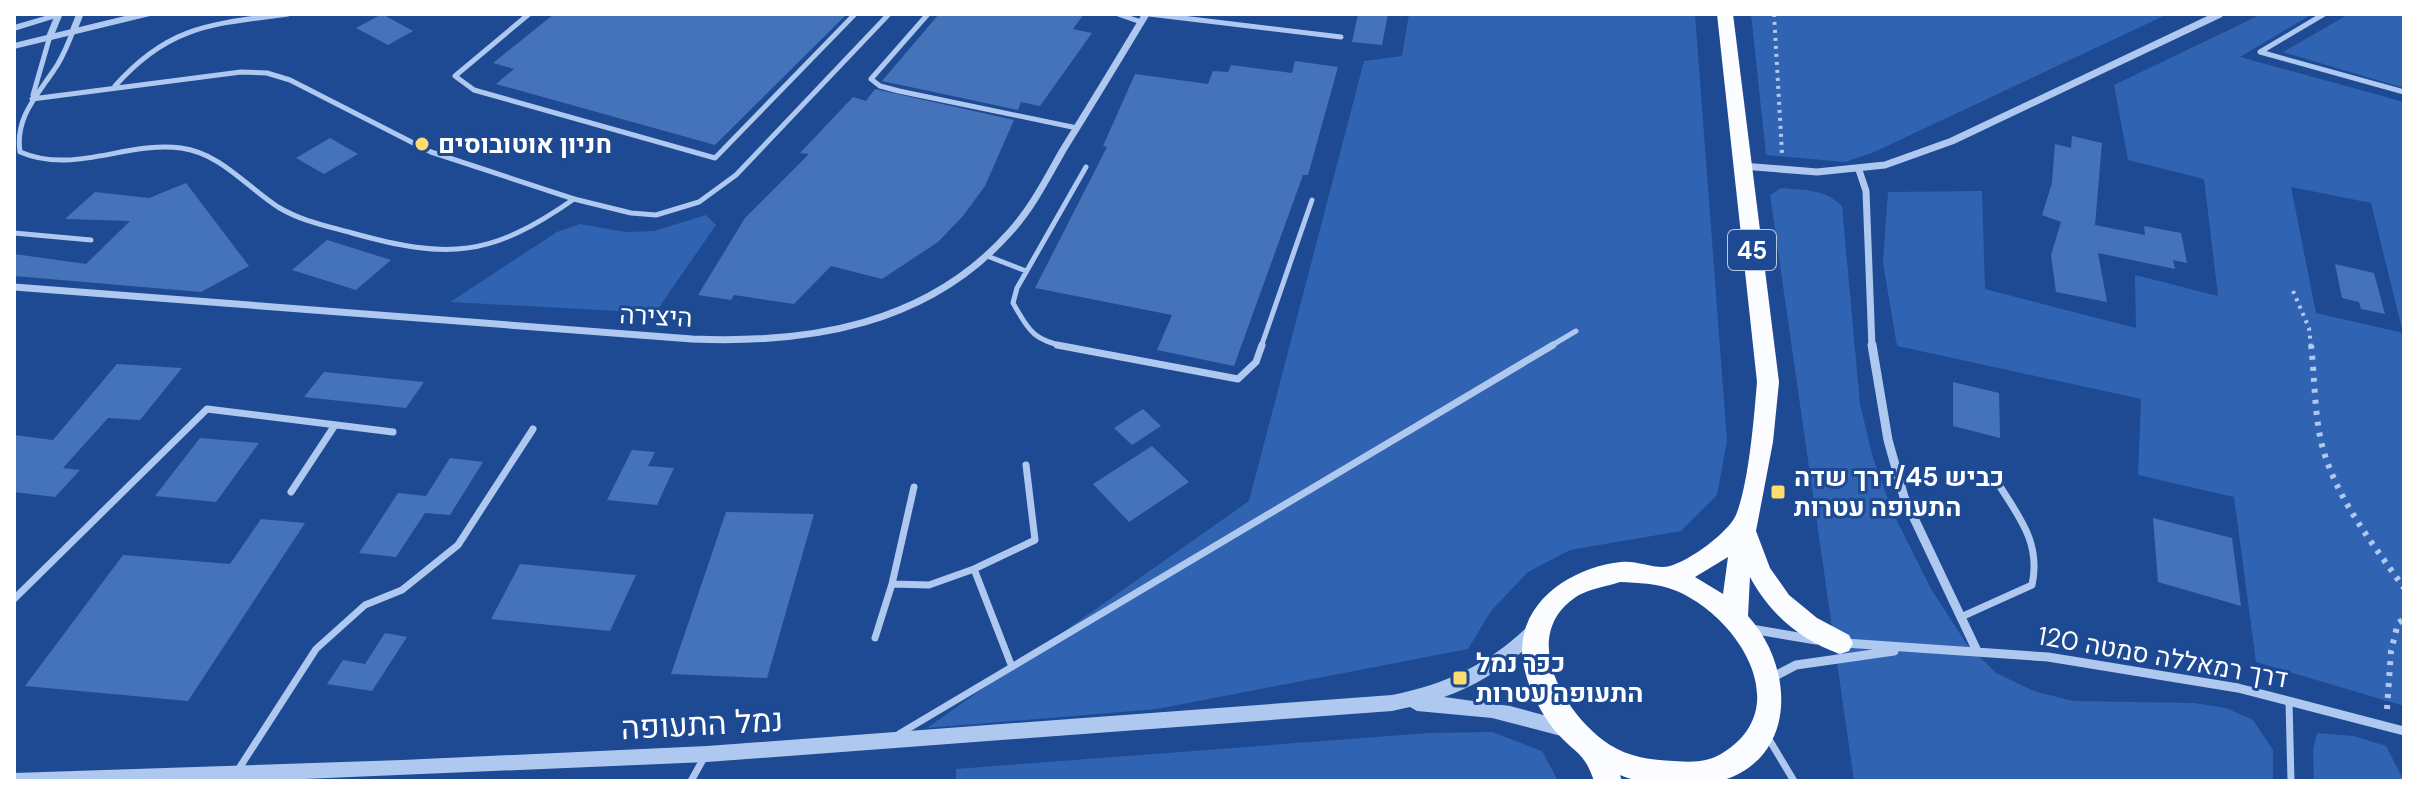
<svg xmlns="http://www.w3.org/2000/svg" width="2418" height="795" font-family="'DM Sans',Heebo,sans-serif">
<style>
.green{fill:#3063b1;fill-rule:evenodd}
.building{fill:#4573ba}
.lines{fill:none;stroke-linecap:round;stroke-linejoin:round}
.path-far1{stroke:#afc8ef;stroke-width:4;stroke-dasharray:3 5;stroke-linecap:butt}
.path{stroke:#afc8ef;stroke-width:6;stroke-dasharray:4 7;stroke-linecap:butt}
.service-far1{stroke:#afc8ef;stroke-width:5}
.service{stroke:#afc8ef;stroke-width:7}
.minor-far1{stroke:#afc8ef;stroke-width:7}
.minor{stroke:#afc8ef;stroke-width:9}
.tertiary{fill:#afc8ef;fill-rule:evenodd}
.trunk{fill:#fbfcff;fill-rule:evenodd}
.poi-dot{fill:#fedc6e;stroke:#1d4a93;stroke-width:3}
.labels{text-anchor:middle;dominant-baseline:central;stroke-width:6;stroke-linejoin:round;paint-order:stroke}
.shield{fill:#1d4a93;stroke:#bbc9df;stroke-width:2}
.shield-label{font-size:24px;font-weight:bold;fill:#fff}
.poi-label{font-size:26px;font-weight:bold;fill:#fff;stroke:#1d4a93;text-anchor:start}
.street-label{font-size:26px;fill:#fff;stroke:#1d4a93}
.near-street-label{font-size:32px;fill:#fff;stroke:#1d4a93}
</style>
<rect width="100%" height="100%" fill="#1d4a93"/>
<path class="green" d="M1409,14H1695L1727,441L1717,495L1681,531L1570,550L1528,572L1491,611L1468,649L1157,709L927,728L1249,501L1364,61L1402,56Z
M1751,14H2168L1872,153L1845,162L1766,155Z
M2262,14H2312L2240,57L2404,102V706L2256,662L2234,497L2138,475L2141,399L1897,346L1883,263L1888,192L1982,191L1985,289L2136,328L2135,275L2218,296L2204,179L2128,160L2114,85ZM2291,187L2371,203L2403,333L2316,313Z
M2349,14H2404V88L2283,52Z
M1781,188C1804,190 1825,189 1842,206L1860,404L1873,458L1894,515L1931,589L1966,643L1996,673L2034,691L2073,701L2194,703L2226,708L2253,720L2273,750V781H1854L1770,195Z
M706,215L716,225L655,313L450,302L557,232L580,224L625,232L654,231Z
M1492,732L1542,751L1558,781H956V769L1428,733Z
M2317,733L2354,736L2386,746L2404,781H2314L2313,750Z"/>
<path class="building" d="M382,14L413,31L388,45L356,28Z
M554,14H847L715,145L496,84L514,69L493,63Z
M939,14H1084L1073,29L1092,33L1040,106L1021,102L1018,110L882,81Z
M1358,14H1388L1382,45L1352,42Z
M1295,61L1338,67L1308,175H1303L1234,366L1157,350L1172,315L1035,288L1107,147L1103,146L1135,74L1208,84L1213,71L1228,72L1231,65L1292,73Z
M875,89L1014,120L985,186L963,216L938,242L882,279L831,266L794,304L734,295L731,300L698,295L745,218L809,154L800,153L853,97L866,101Z
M2072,136L2102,143L2095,225L2145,235L2144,226L2181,233L2187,263L2173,260L2175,269L2098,253L2107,302L2056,292L2051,255L2061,222L2042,215L2052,183L2055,144L2071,148Z
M330,138L358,154L324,174L296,158Z
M186,183L249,266L201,292L14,276V254L86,264L130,221L65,219L95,192L149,198Z
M327,240L391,260L356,290L292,270Z
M2335,264L2374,273L2385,314L2361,309L2359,302L2342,298Z
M117,364L182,368L140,420L108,418L63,468L80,470L55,497L14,492V435L53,440Z
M324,372L424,382L406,408L304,397Z
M1953,382L1999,393L2000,438L1953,426Z
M1143,409L1161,426L1132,445L1114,428Z
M200,438L259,443L216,502L155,496Z
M1152,446L1189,482L1129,522L1093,484Z
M632,450L655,452L648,466L674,468L657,505L607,500Z
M450,458L483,462L450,515L425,513L396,557L359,553L398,493L426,496Z
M726,512L814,514L767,678L671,674Z
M2153,518L2232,538L2241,606L2158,582Z
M261,519L305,523L188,701L25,686L123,555L230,564Z
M520,564L636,575L610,631L491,619Z
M385,633L407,637L372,691L327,684L343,660L365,664Z"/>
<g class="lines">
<path class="path-far1" d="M1774,14L1782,153
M2293,291L2309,328L2311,347"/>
<path class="path" d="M2311,345C2315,378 2314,417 2323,449C2338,501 2373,544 2404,588
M2387,709L2391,651L2398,623L2404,619"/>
<path class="service-far1" d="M529,14L455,76L474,90L715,158L855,14
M928,14L871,79L880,86L899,91L1077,128
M1118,14L1141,22
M1149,14L1341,37
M2324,14L2260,52L2404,92
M74,29C68,43 63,58 54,70C36,97 15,118 20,152C74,175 126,141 181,148C220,153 247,187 278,207C301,221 327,226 352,233C449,260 491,257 574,199
M115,86C169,25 212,24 288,14
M33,95L50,36
M32,99L241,72L267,73L290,80L431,152L574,199L631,213L656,215L699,202L736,175L889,14
M14,233L91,240
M987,256L1026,271
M1067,347C1033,340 1030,332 1013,303L1017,288L1086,167
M1261,347L1312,200
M1549,347L1576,331"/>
<path class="service" d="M1057,345L1238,379L1256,362L1262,345
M291,492L335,425
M974,569L1012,667
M892,584L929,585L974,569L1035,540L1026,465
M14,599L207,409L393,432
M1961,617L2032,585C2041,544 2020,518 1999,485
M875,638L892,584L914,487
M2289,701L2291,781
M899,734L1553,345
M1767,736L1794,781
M238,770L316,649L365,605L402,590L458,545L533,429
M691,781L705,756"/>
<path class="minor-far1" d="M74,29L80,14
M50,36L59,14
M1742,166L1817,172L1885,165L1952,141L2220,14
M1859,170L1866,191L1872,347
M14,287L692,339C809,344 928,325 1010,232C1032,208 1047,178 1063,150C1091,105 1119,59 1146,14"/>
<path class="minor" d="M1872,345L1888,440L1904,497L1977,651
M1751,629L1816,640
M1845,643L2048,657L2238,688L2404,731
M1771,678L1796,665L1894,651"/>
<path class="tertiary" d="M52,14H69L14,31V25Z
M133,14H151L150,16L14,49V43Z
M1534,624L1540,626L1542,631L1540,636C1511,663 1481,684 1444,697L1510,706L1565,721L1571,723L1573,729L1571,735L1565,737L1492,718L1417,711L1410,707L1392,711L707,762L257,781H14V773L402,760L707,746L1392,695C1446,684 1489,664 1528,626Z"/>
<path class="trunk" d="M1717,14H1733L1779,382L1773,442L1756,531L1770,568L1789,595L1817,618L1849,635L1853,643L1849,651L1840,654C1800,640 1770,614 1750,577L1748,616C1793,665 1799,755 1724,780C1709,784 1690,781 1674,781C1655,781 1637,783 1620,775L1622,781H1594C1584,752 1577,755 1558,734C1540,714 1523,679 1522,651C1522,598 1575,567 1621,562C1637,560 1656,570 1670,566C1689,561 1728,533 1736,515C1749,483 1754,417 1757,382ZM1728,557L1723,594L1695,577ZM1620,582C1638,583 1657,583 1674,590C1736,614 1799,708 1721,754C1706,763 1691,762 1674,761C1651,760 1629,757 1610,745C1564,715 1516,633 1579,595C1590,589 1608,586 1620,582Z"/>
</g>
<g class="poi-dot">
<circle cx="422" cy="144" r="8"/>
<rect x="1770" y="484" width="16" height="16" rx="4"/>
<rect x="1452" y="670" width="16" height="16" rx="4"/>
</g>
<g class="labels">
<rect class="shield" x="1728" y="230" width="48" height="40" rx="6"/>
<g class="shield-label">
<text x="1752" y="250">45</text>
</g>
<g class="poi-label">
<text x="438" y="144">חניון אוטובוסים</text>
<text x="1794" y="477">כביש 45/דרך שדה<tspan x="1794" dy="30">התעופה עטרות</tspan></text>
<text x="1476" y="663">ככר נמל<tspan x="1476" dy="30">התעופה עטרות</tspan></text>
</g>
<g class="street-label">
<text transform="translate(656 316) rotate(3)">היצירה</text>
<text transform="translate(2163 657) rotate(10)">דרך רמאללה סמטה 120</text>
</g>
<g class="near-street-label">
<text transform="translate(702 724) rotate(-3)">נמל התעופה</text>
</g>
</g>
<rect width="2418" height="795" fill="none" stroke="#ffffff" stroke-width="32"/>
</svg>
